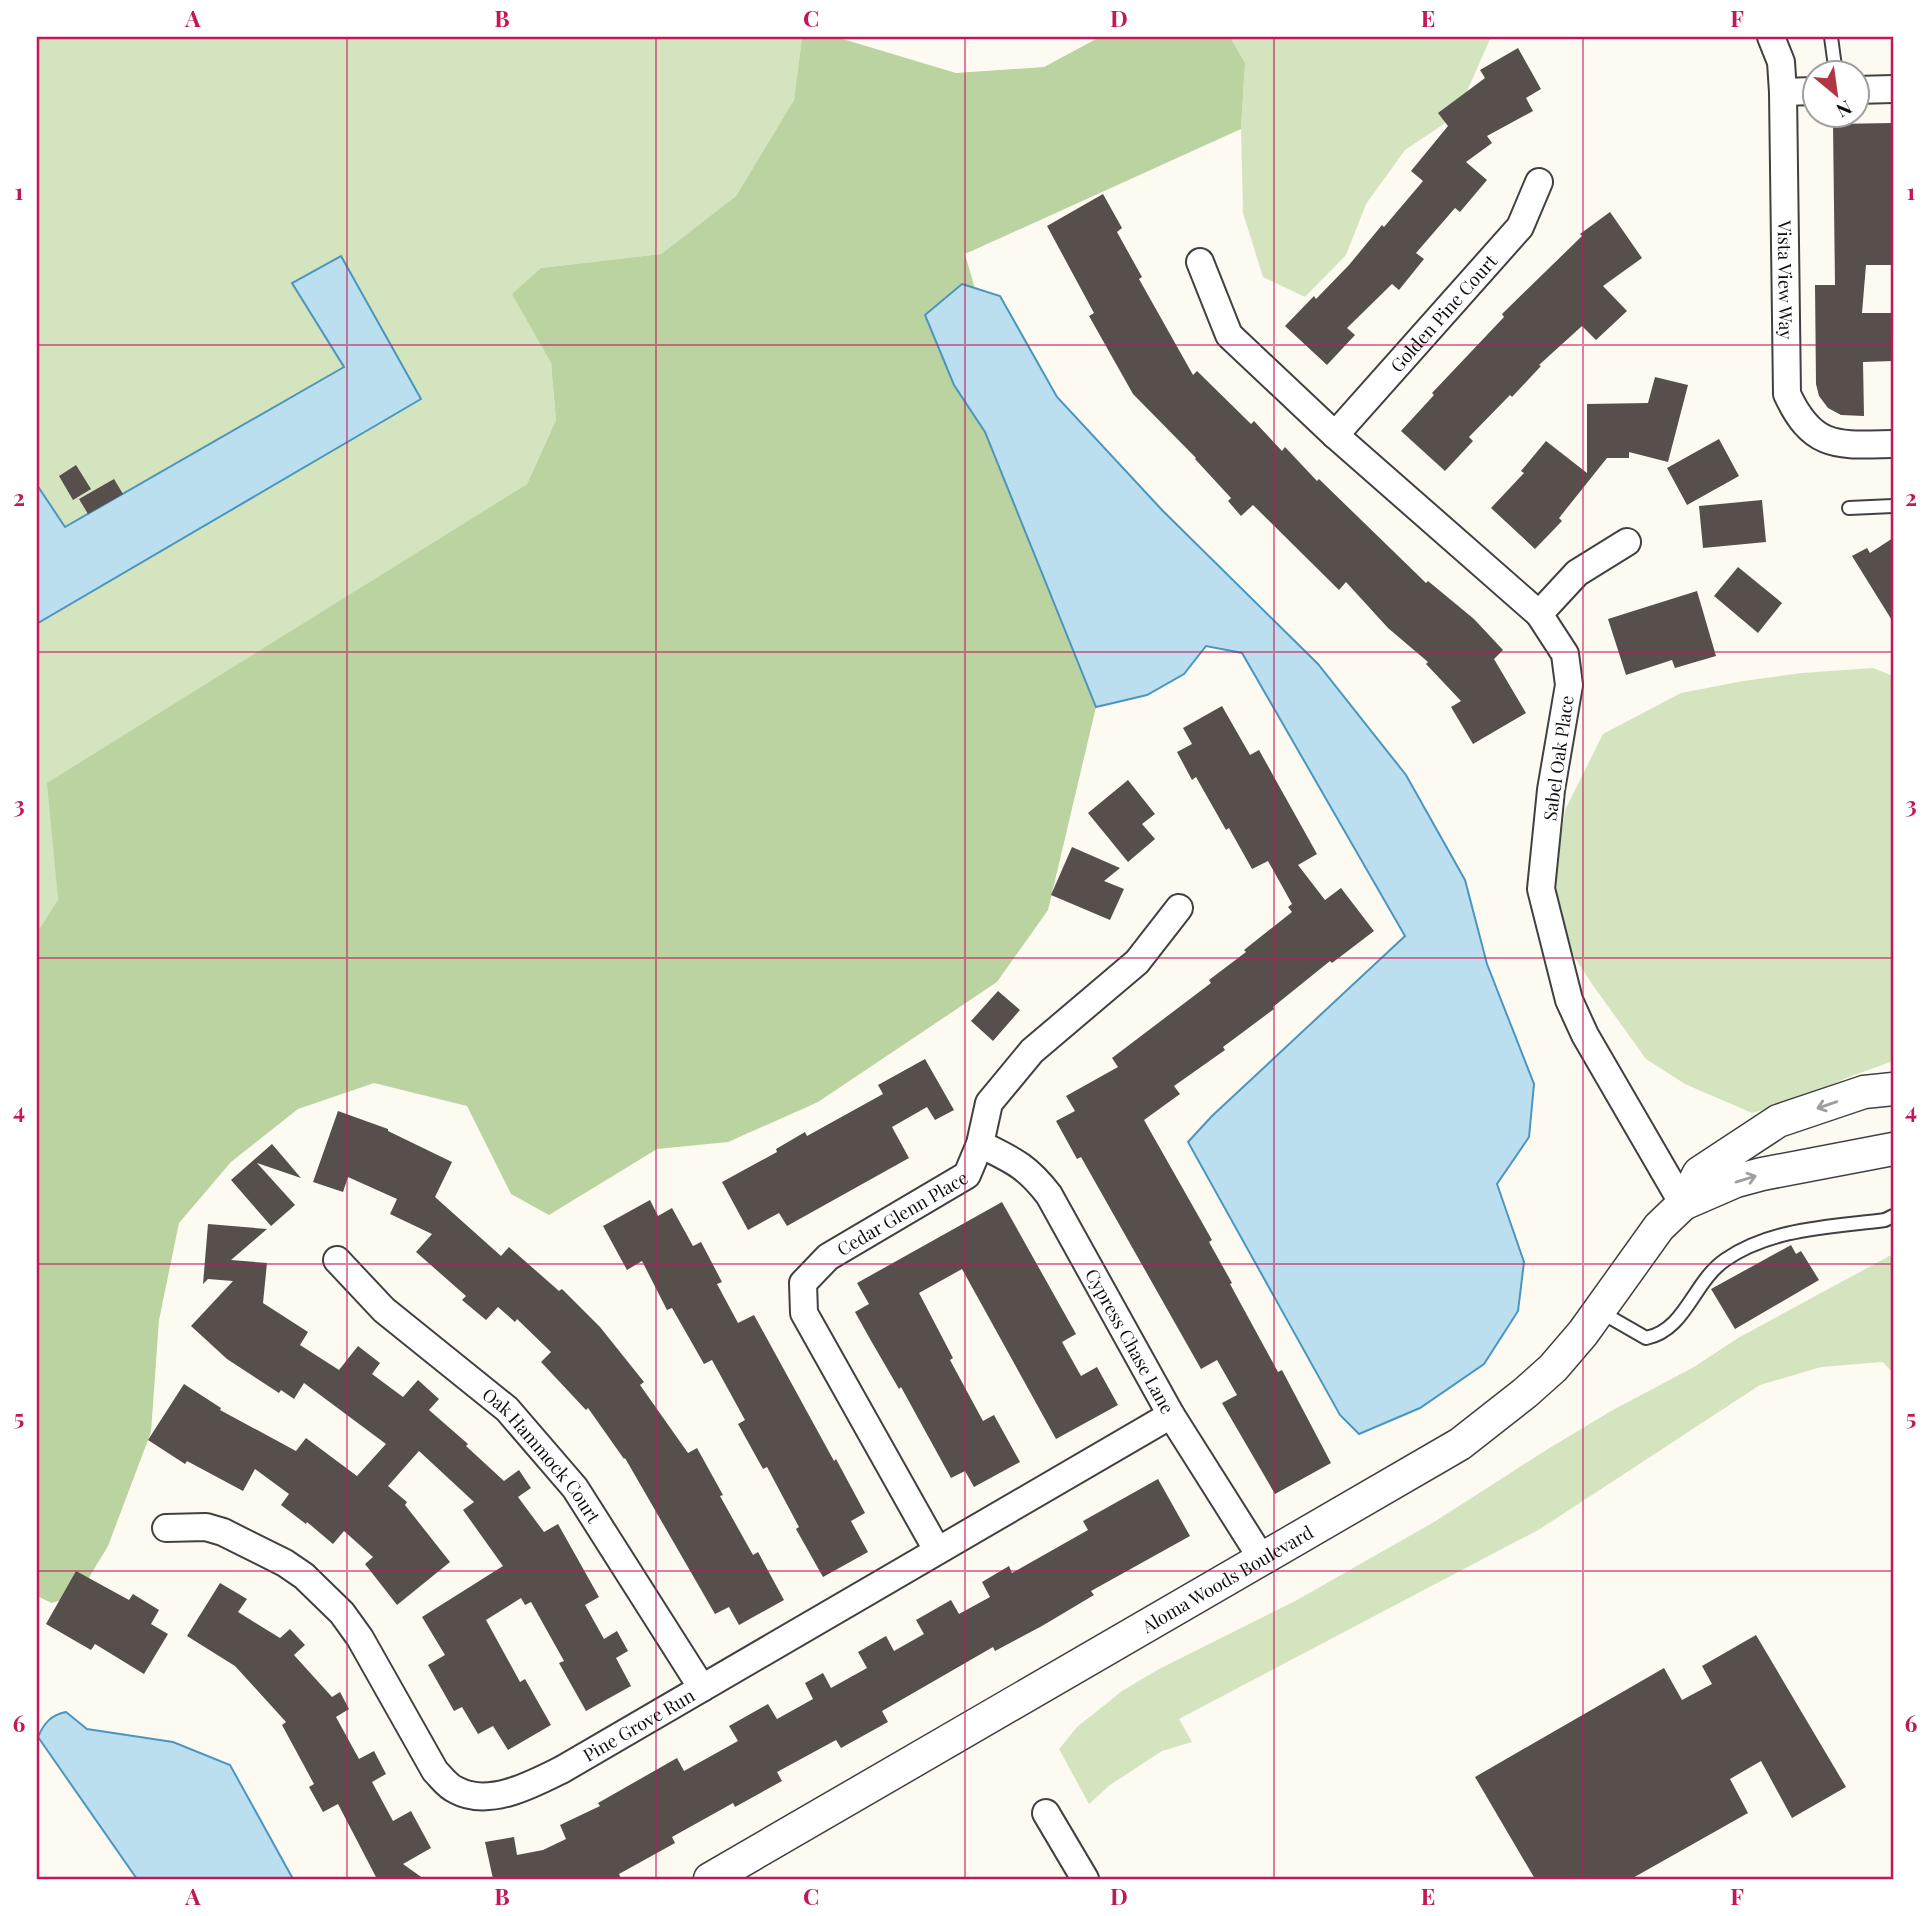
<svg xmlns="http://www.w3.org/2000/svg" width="1930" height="1916" font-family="'Playfair Display',serif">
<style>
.green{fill:#d4e4bf}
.forest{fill:#bad3a0}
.water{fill:#bcdfef;stroke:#4b96be;stroke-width:2}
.building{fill:#564f4c}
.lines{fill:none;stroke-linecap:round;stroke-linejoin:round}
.service-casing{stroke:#414141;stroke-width:16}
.minor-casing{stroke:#414141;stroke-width:30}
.tertiary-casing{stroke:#414141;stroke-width:35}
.service{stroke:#fff;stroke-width:12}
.minor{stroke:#fff;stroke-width:26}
.tertiary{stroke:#fff;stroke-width:32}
.oneway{stroke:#9f9f9f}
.grid{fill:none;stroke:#c2185b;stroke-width:2;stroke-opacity:0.55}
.labels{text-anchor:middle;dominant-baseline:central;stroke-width:7;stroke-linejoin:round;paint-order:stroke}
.street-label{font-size:18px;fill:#0e0e0e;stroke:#fff}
.neatline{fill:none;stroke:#c2185b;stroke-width:2.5}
.grid-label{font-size:23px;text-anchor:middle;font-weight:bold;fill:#c2185b}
</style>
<rect width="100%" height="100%" fill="#fdfaf2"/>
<path class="green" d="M37,37H802L794,100L736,196L661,254L541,268L513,294L551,363L556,420L527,484L48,783L58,900L37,932V621L421,399L292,283L344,367L65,527L37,485Z
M1230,37H1491L1456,116L1405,150L1366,204L1346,255L1305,297L1263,277L1243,213L1241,129L1245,63Z
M1873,668L1893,676V1061L1846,1078L1800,1100L1752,1113L1685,1084L1646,1059L1592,984L1566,944L1554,882L1565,810L1603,734L1681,693L1743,681L1802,673Z
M1893,1254V1373L1883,1362L1821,1367L1760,1385L1540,1529L1179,1719L1192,1742L1162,1751L1110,1785L1089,1804L1059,1749L1078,1726L1096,1712L1122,1691L1159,1669L1297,1600L1434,1522L1543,1452L1611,1411L1694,1367L1738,1338Z"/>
<path class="forest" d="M802,37H836L956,73L1044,67L1100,37H1230L1245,63L1241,129L965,254L975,289L961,285L954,385L985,432L1096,707L1048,910L997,982L818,1102L728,1142L657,1149L549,1215L511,1194L467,1106L374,1083L298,1109L231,1162L179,1223L159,1320L151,1432L108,1546L79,1594L52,1603L37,1596V932L58,900L47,783L527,484L556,420L551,363L512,294L541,268L661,254L736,196L794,100Z"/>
<path class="water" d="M341,256L421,399L38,623L37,485L65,527L344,367L292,283Z
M962,284L1000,296L1057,397L1162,510L1318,664L1406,775L1465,880L1487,964L1534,1084L1529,1137L1497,1184L1524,1262L1518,1311L1484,1364L1420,1408L1359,1434L1340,1415L1188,1142L1212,1116L1405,936L1242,653L1206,646L1184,674L1147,695L1096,707L985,432L954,385L925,315Z
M66,1712L87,1729L173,1742L230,1765L293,1879H137L38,1737C44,1723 51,1715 66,1712Z"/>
<path class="building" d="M1518,48L1541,89L1526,98L1533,111L1487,136L1492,143L1466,162L1487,180L1460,212L1455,208L1416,253L1424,259L1399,290L1392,284L1347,328L1355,335L1327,365L1285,326L1314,296L1316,299L1349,265L1382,225L1384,227L1423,181L1411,171L1448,126L1438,113L1485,78L1480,70Z
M1893,123V265H1866L1862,313H1893V361L1863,362L1864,416L1841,415L1828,408L1819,396L1816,384L1815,285H1835L1833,124Z
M1103,194L1122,228L1117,232L1142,277L1139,279L1193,375L1197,371L1251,424L1254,421L1282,451L1285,447L1317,481L1319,479L1426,583L1428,581L1474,619L1503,650L1494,659L1526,713L1473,744L1451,707L1461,701L1426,664L1428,662L1388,628L1346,582L1339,590L1253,505L1241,516L1228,501L1231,498L1195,459L1196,458L1133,394L1089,316L1094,313L1047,226Z
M1610,212L1642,258L1603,286L1627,311L1596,340L1582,326L1539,365L1541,366L1512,397L1510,395L1469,437L1473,441L1445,471L1401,431L1434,395L1432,393L1504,317L1502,314L1582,236L1580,234Z
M1655,377L1688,385L1668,462L1629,452V458H1607L1559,518L1562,521L1535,549L1491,508L1524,473L1521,471L1546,441L1587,473V404L1648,403Z
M1719,439L1739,476L1687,505L1667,468Z
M76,465L91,489L73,500L59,476Z
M114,479L123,494L88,514L79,499Z
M1762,500L1766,542L1703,548L1699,506Z
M1893,538V622L1852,556L1867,548L1870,553Z
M1738,567L1782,603L1758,633L1714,596Z
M1697,591L1716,656L1675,668L1672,660L1626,675L1608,619Z
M1222,706L1250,755L1259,750L1317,854L1298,865L1325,900L1341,888L1374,931L1332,963L1330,961L1273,1007L1274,1009L1223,1047L1225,1050L1174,1086L1180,1094L1144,1120L1212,1240L1209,1242L1232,1283L1230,1284L1278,1372L1282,1370L1331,1463L1275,1494L1222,1403L1237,1395L1217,1360L1201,1369L1081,1157L1077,1159L1056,1121L1075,1111L1066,1096L1118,1067L1112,1058L1211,983L1209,980L1246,952L1244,950L1292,912L1288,907L1292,904L1268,861L1252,869L1229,828L1226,830L1196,777L1192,780L1177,752L1192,744L1183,728Z
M1128,780L1155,814L1142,824L1155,839L1128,862L1088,813Z
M1072,847L1120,868L1104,881L1124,889L1110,920L1051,895Z
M998,991L1020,1010L993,1041L971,1021Z
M925,1059L954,1110L935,1120L927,1107L892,1127L909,1158L787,1226L779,1213L748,1230L722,1182L777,1152L776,1149L805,1132L807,1136L883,1094L878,1085Z
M338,1111L388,1129V1131L452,1162L435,1197L501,1256L509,1247L559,1291L562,1289L600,1327L644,1382L640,1385L688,1453L697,1448L723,1495L720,1496L753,1555L758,1552L784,1600L739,1625L729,1607L715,1614L625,1458L624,1459L588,1408L586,1410L541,1362L551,1352L517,1319L515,1322L498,1307L486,1320L462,1300L466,1296L416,1252L432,1234L390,1214L397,1199L348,1177L343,1192L313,1182Z
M272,1144L301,1178L257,1163L295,1205L271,1226L231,1180Z
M650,1200L658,1216L672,1208L693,1246L701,1242L722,1282L717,1284L738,1323L754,1315L834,1461L836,1459L865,1513L851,1521L868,1552L823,1577L796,1529L799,1527L767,1467L763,1469L738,1424L745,1420L712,1360L704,1364L672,1308L667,1310L642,1261L627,1270L603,1226Z
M1002,1202L1076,1334L1062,1342L1081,1376L1097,1367L1118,1405L1056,1439L962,1269L919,1293L953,1358L950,1360L983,1421L994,1415L1020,1462L974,1487L965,1471L951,1478L901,1387L899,1389L870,1339L855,1312L869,1304L857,1283Z
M208,1224L267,1229L231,1260L267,1263L263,1303L308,1332L300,1345L339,1370L358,1346L380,1363L372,1374L403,1397L418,1380L439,1399L429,1410L468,1444L466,1446L504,1481L519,1470L531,1488L518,1497L544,1532L558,1524L599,1597L585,1605L604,1639L617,1631L628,1651L616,1658L631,1686L586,1711L559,1663L564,1661L531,1602L525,1605L521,1598L486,1620L520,1682L525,1679L551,1725L508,1750L493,1726L478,1734L462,1707L454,1711L428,1665L445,1655L422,1617L503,1566L463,1510L474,1502L419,1451L388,1486L407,1502L405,1505L450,1562L397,1605L365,1564L373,1557L344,1531L333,1544L307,1522L306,1524L281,1505L289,1494L255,1469L243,1491L187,1461L185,1464L148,1440L184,1384L221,1408L220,1410L296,1451L306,1438L357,1476L386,1444L304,1383L294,1399L281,1390L279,1393L227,1359L191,1326L233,1281L208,1279L203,1284Z
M1791,1245L1796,1254L1801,1251L1819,1280L1735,1329L1711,1289Z
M1158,1479L1190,1536L1091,1591L1094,1595L1042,1626L995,1651L993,1647L882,1711L888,1722L841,1748L836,1740L777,1772L782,1781L735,1807L733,1803L672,1837L675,1843L619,1874L621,1879H493L485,1842L514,1837L517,1855L543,1850L566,1839L560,1825L600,1806L598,1803L677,1758L684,1771L738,1741L729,1726L768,1704L777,1719L813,1699L805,1683L823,1673L831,1688L867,1668L858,1652L886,1636L894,1651L924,1634L916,1620L951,1600L959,1614L990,1597L982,1582L1009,1566L1012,1573L1088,1530L1083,1521Z
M76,1571L129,1600L133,1594L159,1610L151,1624L168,1634L144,1674L95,1644L91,1650L46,1624Z
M220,1583L247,1599L238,1612L280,1638L290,1629L305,1645L294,1655L332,1697L340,1692L349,1709L336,1717L359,1759L374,1751L386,1774L372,1782L393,1821L411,1811L431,1848L403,1864L424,1879H377L338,1804L323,1812L309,1787L314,1784L282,1725L286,1722L235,1666L187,1636Z
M1756,1635L1846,1787L1792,1818L1761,1761L1730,1779L1748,1813L1631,1879H1535L1475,1777L1664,1668L1682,1700L1712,1684L1702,1666Z"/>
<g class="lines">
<g class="service-casing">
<path id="service" d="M1831,37L1836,74
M1849,508L1893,506
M1599,1311L1646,1338C1686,1330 1693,1282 1725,1260C1771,1228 1831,1227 1885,1220L1893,1216"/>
</g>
<g class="minor-casing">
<g id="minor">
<path id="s1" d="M1771,37L1781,62L1783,92L1787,394C1813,450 1838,445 1893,444"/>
<path d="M1856,90L1893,89"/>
<path d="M1783,92L1814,91"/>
<path d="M1200,262L1229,335L1335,435L1539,614L1565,654L1569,685L1551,790L1541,889L1569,1000L1585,1035L1683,1204"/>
<path id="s2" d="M1335,435L1520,227L1539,182"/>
<path d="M1539,614L1577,573L1627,542"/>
<path id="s3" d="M980,1144C1012,1160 1026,1165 1049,1195L1171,1415L1262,1559"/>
<path id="s4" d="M337,1260L384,1310L507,1409L575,1488L702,1688"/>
<path id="s5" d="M166,1528L206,1527L223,1532L285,1563L304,1576L342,1613L360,1638L435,1771C442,1778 447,1786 456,1790C489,1808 533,1784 563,1769L1171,1415"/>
<path id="s6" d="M937,1550L804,1313L803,1283L828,1257L967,1175L980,1144L989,1103L1032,1051L1137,962L1179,908"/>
<path d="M1046,1813L1085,1879"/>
</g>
</g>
<g class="tertiary-casing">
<g id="tertiary">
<path d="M1683,1204L1736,1181L1762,1174L1893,1149"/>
<path id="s7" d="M710,1879L1460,1444L1525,1393L1553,1368L1583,1333L1659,1227L1683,1204L1699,1173L1778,1121L1864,1092L1893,1089"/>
</g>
</g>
<use href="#service" class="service"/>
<use href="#minor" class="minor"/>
<use href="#tertiary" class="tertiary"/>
</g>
<defs><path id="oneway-shaft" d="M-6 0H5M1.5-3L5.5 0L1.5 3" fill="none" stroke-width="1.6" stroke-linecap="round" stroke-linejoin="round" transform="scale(1.75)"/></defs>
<g class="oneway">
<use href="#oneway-shaft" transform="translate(1827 1105) rotate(161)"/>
<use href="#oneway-shaft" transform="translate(1746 1179) rotate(-17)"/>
</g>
<path class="grid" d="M347,37V1879M656,37V1879M965,37V1879M1274,37V1879M1583,37V1879M37,345H1893M37,652H1893M37,958H1893M37,1264H1893M37,1571H1893"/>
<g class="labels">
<g class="street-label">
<text stroke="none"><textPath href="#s1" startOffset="245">Vista View Way</textPath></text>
<text stroke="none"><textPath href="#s2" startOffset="163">Golden Pine Court</textPath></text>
<text transform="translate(1558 758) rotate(-82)">Sabel Oak Place</text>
<text stroke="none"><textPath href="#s6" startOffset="424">Cedar Glenn Place</textPath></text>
<text stroke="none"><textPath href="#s3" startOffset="254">Cypress Chase Lane</textPath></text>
<text stroke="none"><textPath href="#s4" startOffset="284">Oak Hammock Court</textPath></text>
<text stroke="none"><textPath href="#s7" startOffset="598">Aloma Woods Boulevard</textPath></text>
<text stroke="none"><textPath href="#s5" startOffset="616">Pine Grove Run</textPath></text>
</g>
</g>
<rect width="1930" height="1916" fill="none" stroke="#ffffff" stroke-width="77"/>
<g transform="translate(1836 94) rotate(151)"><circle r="33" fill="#ffffff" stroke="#9f9f9f" stroke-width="2"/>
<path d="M0-5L12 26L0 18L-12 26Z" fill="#af3642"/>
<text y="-10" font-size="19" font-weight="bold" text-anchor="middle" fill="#0e0e0e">N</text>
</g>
<rect x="38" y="38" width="1854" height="1840" class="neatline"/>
<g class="grid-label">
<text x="193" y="27">A</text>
<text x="502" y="27">B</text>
<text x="811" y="27">C</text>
<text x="1119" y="27">D</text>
<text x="1428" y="27">E</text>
<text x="1737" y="27">F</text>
<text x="19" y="200">1</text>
<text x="1911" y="200">1</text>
<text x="19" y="506">2</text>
<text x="1911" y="506">2</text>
<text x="19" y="813">3</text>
<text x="1911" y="813">3</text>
<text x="19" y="1119">4</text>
<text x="1911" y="1119">4</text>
<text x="19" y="1426">5</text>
<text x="1911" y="1426">5</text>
<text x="19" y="1732">6</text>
<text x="1911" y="1732">6</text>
<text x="193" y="1905">A</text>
<text x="502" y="1905">B</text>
<text x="811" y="1905">C</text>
<text x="1119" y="1905">D</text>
<text x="1428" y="1905">E</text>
<text x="1737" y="1905">F</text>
</g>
</svg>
